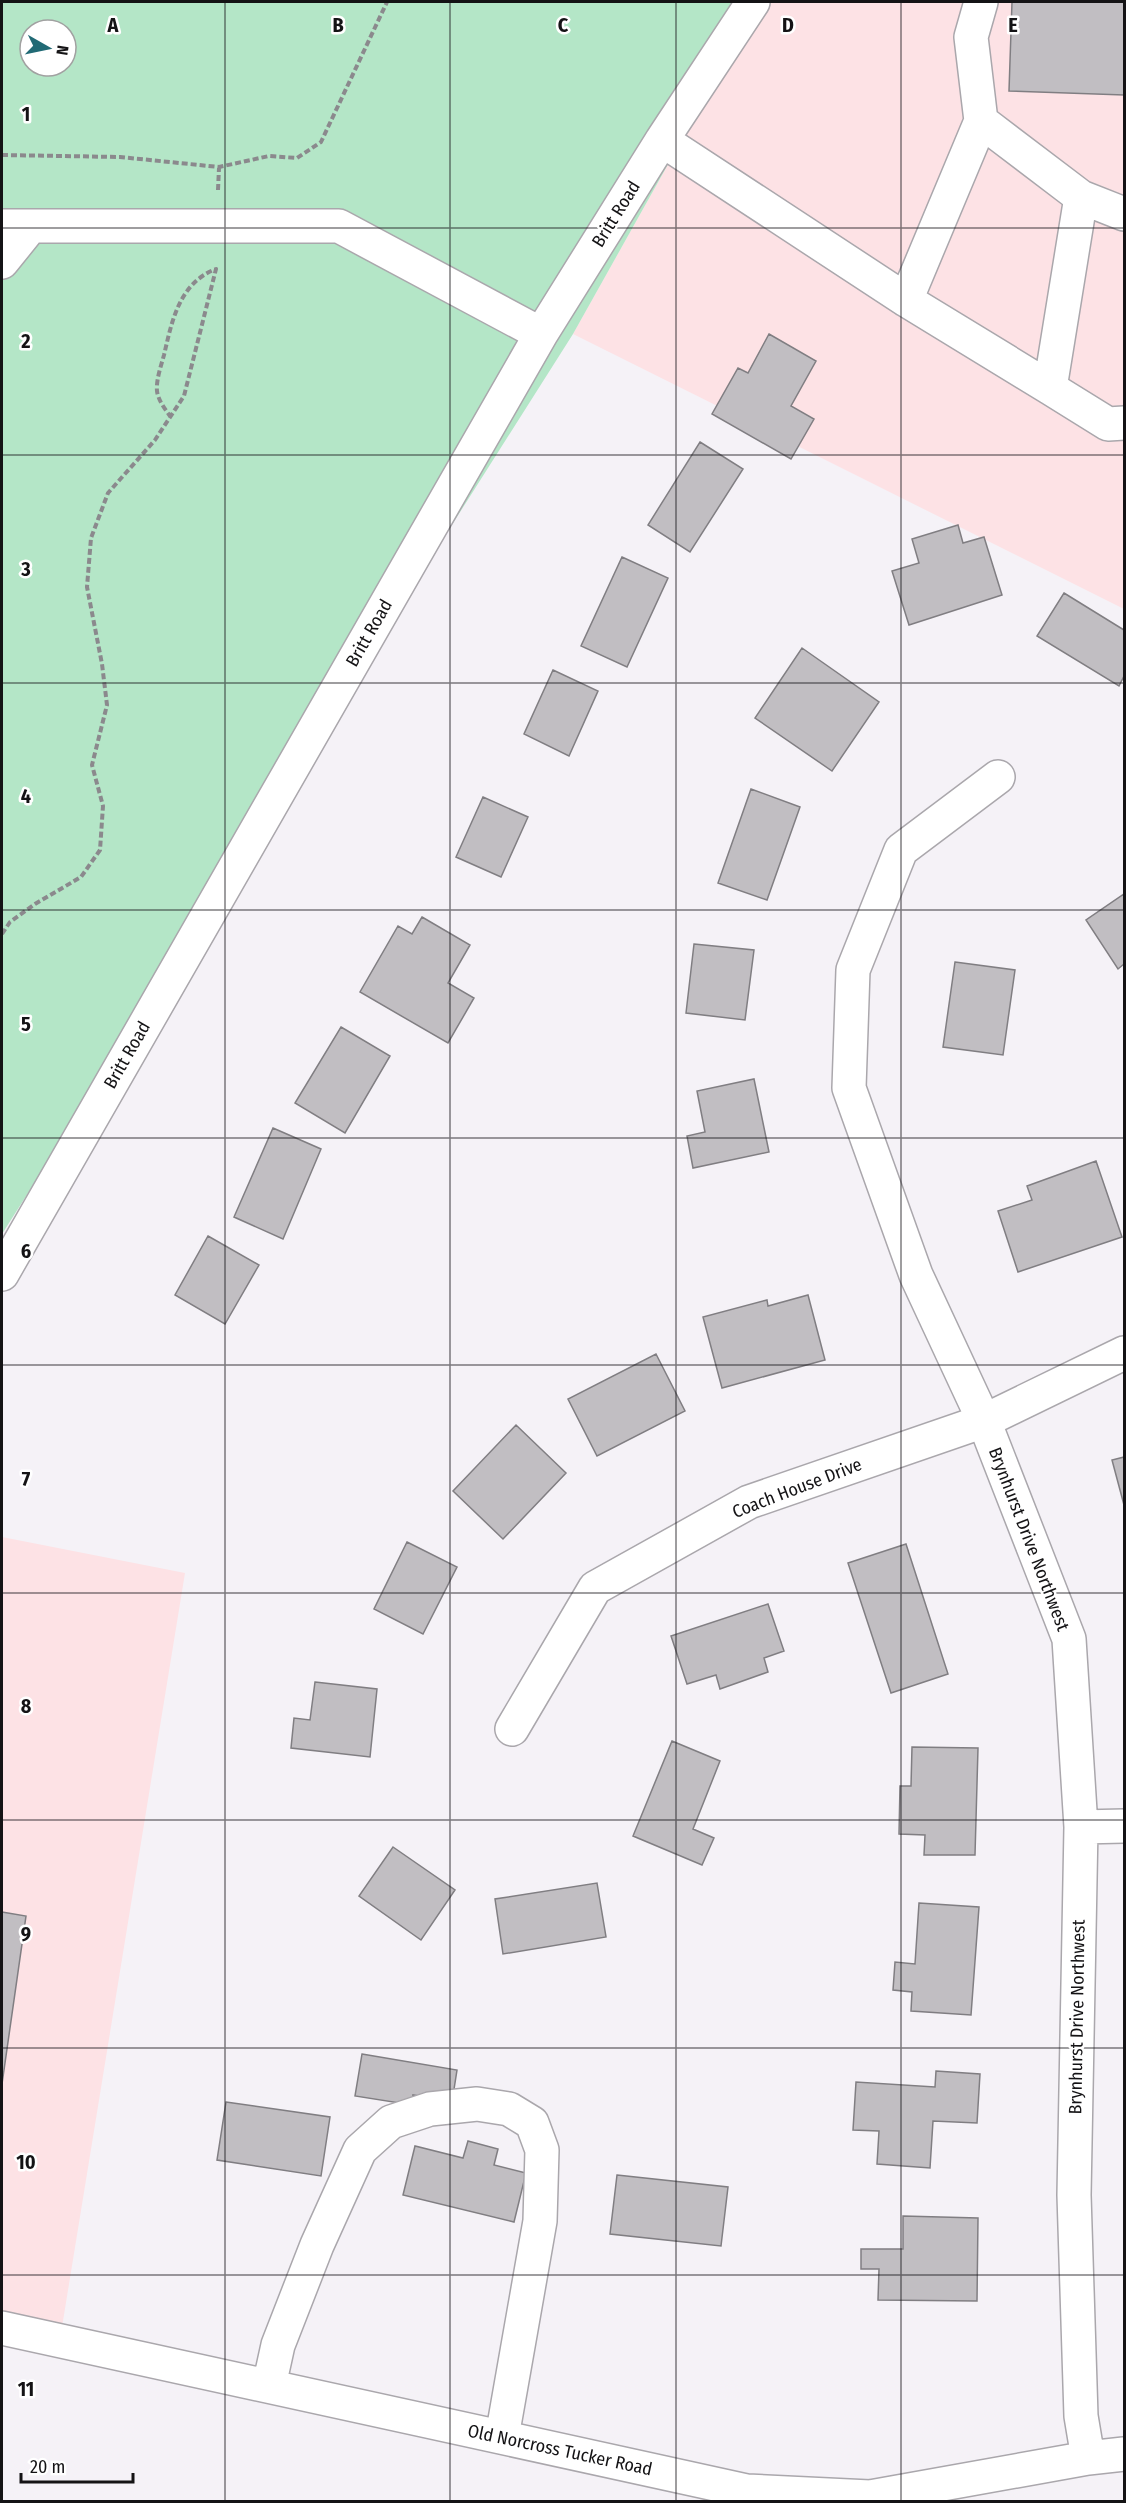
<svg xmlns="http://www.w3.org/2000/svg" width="1126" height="2503" font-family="'Fira Sans Condensed',sans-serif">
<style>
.commercial{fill:#fde2e5}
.green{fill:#b4e6c7;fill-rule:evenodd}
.building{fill:#c1bec2;stroke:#807e82;stroke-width:1.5}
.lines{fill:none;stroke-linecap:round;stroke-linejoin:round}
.minor-casing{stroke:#aaa7ac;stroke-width:36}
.path{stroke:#8b898d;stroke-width:4;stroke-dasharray:6 3;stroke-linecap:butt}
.minor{stroke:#fff;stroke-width:33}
.grid{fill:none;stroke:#141315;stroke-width:1.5;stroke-opacity:0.55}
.labels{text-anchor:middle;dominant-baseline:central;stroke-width:5;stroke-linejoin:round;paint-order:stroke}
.street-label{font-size:18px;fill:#141315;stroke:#fff}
.grid-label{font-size:20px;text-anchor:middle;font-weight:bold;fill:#141315;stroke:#fff;stroke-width:5;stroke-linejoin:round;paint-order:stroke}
</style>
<rect width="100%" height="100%" fill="#f5f2f7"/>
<path class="commercial" d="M759,2H1124V609L573,334Z
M2,1537L185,1573L62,2327L2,2318Z"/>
<path class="green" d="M2,2H759L573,334L2,1234ZM30,30H66V66H30Z"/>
<path class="building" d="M1012,2H1124V95L1009,91Z
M769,334L816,361L791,406L814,419L791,459L712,414L738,368L748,373Z
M700,442L743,469L690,552L648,525Z
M958,525L963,543L984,537L1002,595L909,625L892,571L919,563L912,539Z
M622,557L668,578L627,667L581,646Z
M1064,593L1124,630V676L1119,686L1037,636Z
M802,648L879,702L832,771L755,718Z
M553,670L598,691L569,756L524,734Z
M751,789L800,807L767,900L718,883Z
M483,797L528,817L501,877L456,857Z
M1124,894V964L1118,969L1086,920Z
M422,917L470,945L448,983L474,998L448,1043L360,992L398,926L412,934Z
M694,944L754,950L745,1020L686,1013Z
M955,962L1015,970L1003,1055L943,1047Z
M341,1027L390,1056L345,1133L295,1103Z
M754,1079L769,1152L693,1168L687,1136L705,1132L697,1091Z
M273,1128L321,1149L283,1239L234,1217Z
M1096,1161L1122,1237L1018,1272L998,1211L1032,1200L1027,1186Z
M208,1236L259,1265L225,1324L175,1295Z
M808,1295L825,1360L722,1388L703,1317L767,1300L768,1306Z
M656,1354L685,1411L597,1456L568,1399Z
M516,1425L566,1473L503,1539L453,1491Z
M1124,1457V1505L1112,1460Z
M407,1542L457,1567L423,1634L374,1609Z
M906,1544L948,1674L891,1693L848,1563Z
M768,1604L784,1651L764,1658L768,1672L720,1689L716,1675L687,1684L671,1636Z
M315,1682L377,1689L370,1757L291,1748L294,1718L310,1720Z
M672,1741L720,1761L693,1829L714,1838L702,1865L633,1836Z
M912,1747L978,1748L975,1855H924L925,1835L899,1834L900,1786H911Z
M393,1847L455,1890L421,1940L359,1896Z
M597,1883L606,1937L503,1954L495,1899Z
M919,1903L979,1907L971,2015L911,2011L912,1992L893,1990L895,1962L915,1964Z
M2,1912L26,1916L2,2084Z
M362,2054L457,2070L452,2102L413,2095L412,2105L355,2096Z
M936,2071L980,2074L977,2123L933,2121L930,2168L877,2164L879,2131L853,2130L856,2082L935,2087Z
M226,2102L330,2117L321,2176L217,2160Z
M468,2141L498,2149L494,2165L526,2173L514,2222L403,2195L415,2146L463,2158Z
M617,2175L728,2187L721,2246L610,2234Z
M903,2216L978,2218L977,2301L878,2300L879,2269H861V2249H903Z"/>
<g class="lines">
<g class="minor-casing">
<path id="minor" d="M981,121L1081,197L1124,214
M662,140L906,300L1050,388L1108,424L1124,423
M2,226H339L541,334
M2,262L31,226
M906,300L981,121L971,37L981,2
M1050,388L1081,197
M998,777L901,850L853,970L849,1088L916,1275L984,1421L1069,1639L1081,1827L1074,2195L1081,2416L1088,2458
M2,1274L541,334L662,140L753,2
M512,1729L595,1588L749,1502L984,1421L1124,1353
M1081,1827L1124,1826
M2,2328L747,2491L870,2497L1088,2458L1124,2454
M269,2386L278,2345L317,2245L360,2150L391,2122L430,2109L477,2104L509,2109L532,2123L542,2150L540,2221L502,2437"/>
</g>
<path class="path" d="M2,155L120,157L219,167L269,156L297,158L321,142L387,2
M218,190L219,168
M2,934L10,922L35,904L81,877L100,850L103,806L92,765L107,705L102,664L87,587L91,538L108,493L155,440L184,396L216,269C179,283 172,321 164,355C161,366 156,380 157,391C158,400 165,409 170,416"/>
<use href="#minor" class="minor"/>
</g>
<path class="grid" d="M225,2V2502M450,2V2502M676,2V2502M901,2V2502M2,228H1124M2,455H1124M2,683H1124M2,910H1124M2,1138H1124M2,1365H1124M2,1593H1124M2,1820H1124M2,2048H1124M2,2275H1124"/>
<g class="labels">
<g class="street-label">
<text transform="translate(616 214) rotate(-58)">Britt Road</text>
<text transform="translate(369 633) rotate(-60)">Britt Road</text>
<text transform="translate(127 1055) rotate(-60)">Britt Road</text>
<text transform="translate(797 1488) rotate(-21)">Coach House Drive</text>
<text transform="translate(1029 1539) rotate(69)">Brynhurst Drive Northwest</text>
<text transform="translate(1077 2017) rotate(-89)">Brynhurst Drive Northwest</text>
<text transform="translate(560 2450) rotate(12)">Old Norcross Tucker Road</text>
</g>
</g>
<g class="grid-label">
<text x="113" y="32">A</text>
<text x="338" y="32">B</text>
<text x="563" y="32">C</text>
<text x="788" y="32">D</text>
<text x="1013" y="32">E</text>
<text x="26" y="121">1</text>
<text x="26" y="348">2</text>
<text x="26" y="576">3</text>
<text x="26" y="803">4</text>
<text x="26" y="1031">5</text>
<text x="26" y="1258">6</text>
<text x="26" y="1486">7</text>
<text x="26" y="1713">8</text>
<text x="26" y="1941">9</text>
<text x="26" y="2169">10</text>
<text x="26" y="2396">11</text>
</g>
<rect width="1126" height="2503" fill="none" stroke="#141315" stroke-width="6"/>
<g transform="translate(48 48) rotate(99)"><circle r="28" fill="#ffffff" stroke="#a1a1a1" stroke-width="1.5"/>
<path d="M0-4.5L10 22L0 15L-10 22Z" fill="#216a75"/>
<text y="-9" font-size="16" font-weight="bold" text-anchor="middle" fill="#141315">N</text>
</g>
<path d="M21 2473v9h112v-9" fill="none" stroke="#141315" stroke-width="3"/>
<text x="30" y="2473" font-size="18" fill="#141315" stroke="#ffffff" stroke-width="4.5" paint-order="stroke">20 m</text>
</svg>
